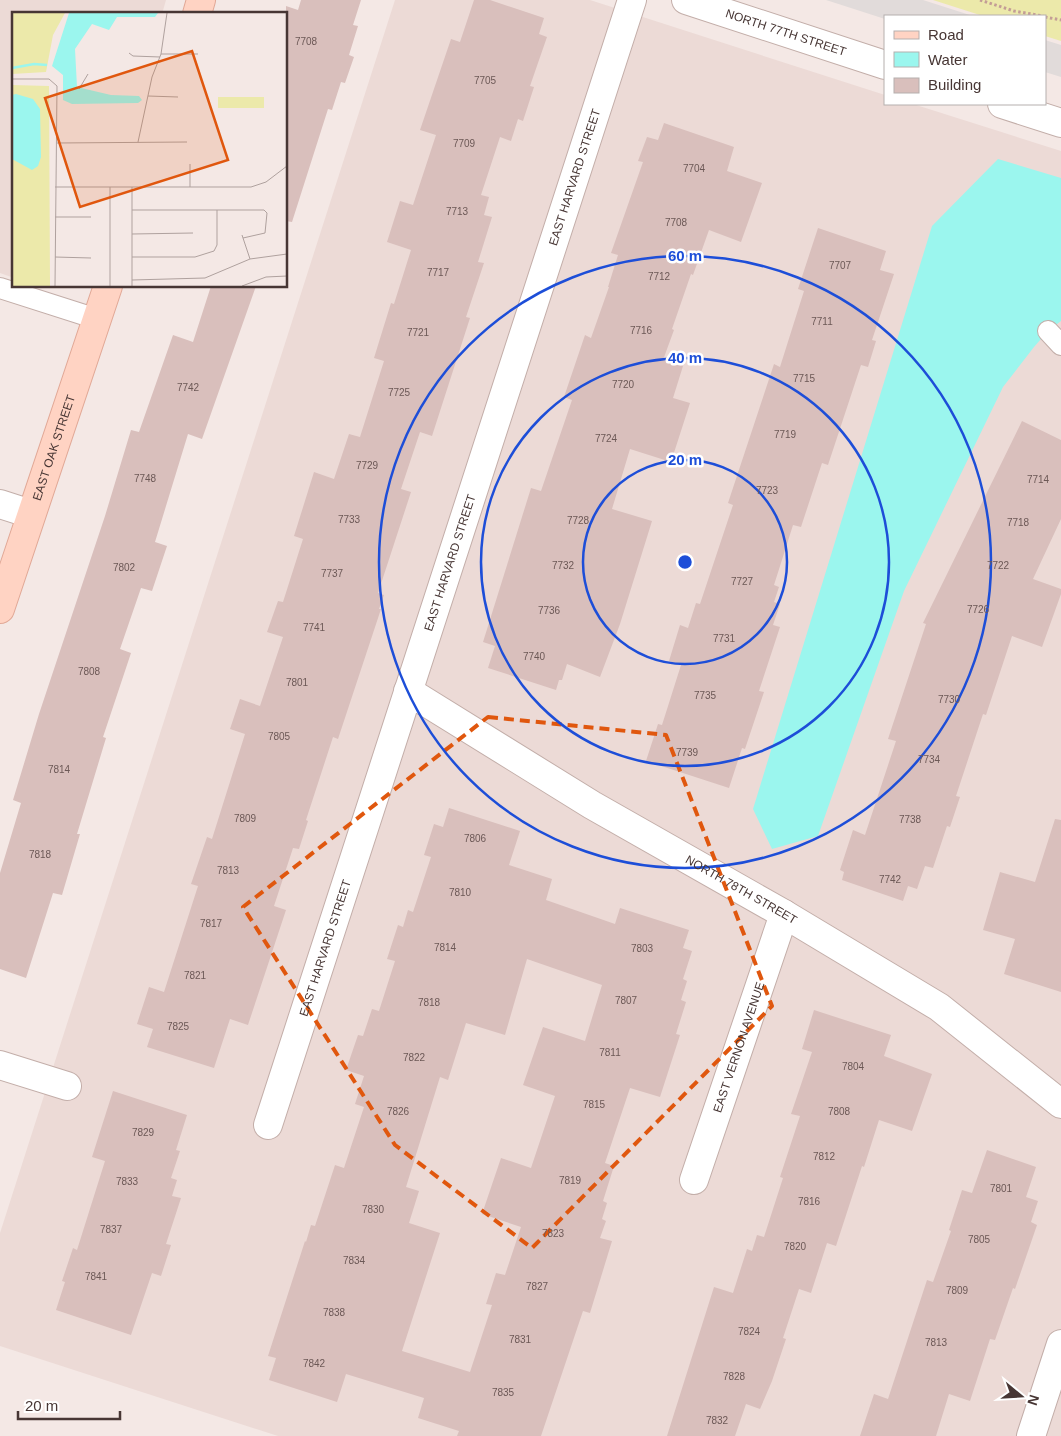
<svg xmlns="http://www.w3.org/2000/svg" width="1061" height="1436" font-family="Arial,sans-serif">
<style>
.residential{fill:#ecdad6}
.green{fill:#ece9aa}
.parking{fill:#e1dbda}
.water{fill:#9bf6ee}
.building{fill:#d9bfbc;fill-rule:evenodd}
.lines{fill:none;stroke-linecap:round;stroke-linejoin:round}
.lane-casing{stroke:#c3aea9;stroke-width:22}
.street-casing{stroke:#c3aea9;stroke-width:30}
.secondary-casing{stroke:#e1a896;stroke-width:30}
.path{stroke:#c39d96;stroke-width:3;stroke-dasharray:2.5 2.5;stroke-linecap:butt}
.lane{stroke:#fff;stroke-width:20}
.street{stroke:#fff;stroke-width:28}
.secondary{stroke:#ffd3c3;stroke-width:28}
.marked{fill:none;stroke:#e0570e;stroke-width:4;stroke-dasharray:10 6;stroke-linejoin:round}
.ring{fill:none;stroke:#1d4ed8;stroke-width:2.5}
.labels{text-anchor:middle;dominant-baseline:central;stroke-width:5;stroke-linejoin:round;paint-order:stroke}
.number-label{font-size:10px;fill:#6c5856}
.street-label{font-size:12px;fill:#473634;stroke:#fff}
.inset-river{fill:none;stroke:#9bf6ee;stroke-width:2.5}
.inset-road{fill:none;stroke:#afa19e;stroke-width:1}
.view{fill:#e0570e;fill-opacity:0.15;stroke:#e0570e;stroke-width:2.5}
.inset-edge{fill:none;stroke:#473634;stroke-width:2.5}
.centre{fill:#1d4ed8;stroke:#fff;stroke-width:2.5}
.ring-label{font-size:15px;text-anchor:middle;font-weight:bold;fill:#1d4ed8;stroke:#fff;stroke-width:5;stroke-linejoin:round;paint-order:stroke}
</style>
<rect width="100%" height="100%" fill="#f4e8e5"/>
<path class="residential" d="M0,0H166L162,14H14V278L0,273Z
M395,0H590L885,95V104H913L1061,151V1436H278L0,1346V1233Z"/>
<path class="green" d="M933,0H1061V41L1045,36V16H983Z"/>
<path class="parking" d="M826,0H923L973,16H885V19Z
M1045,40L1061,45V77L1045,72Z"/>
<path class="water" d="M998,159L1061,178V321L1048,331L1034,347L1003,387L904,591L818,836L772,849L753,809L932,226Z"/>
<path class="building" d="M301,0H361L353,25L358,26L349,55L354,57L345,83L341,82L332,110L328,109L292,222L286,221V6L298,10Z
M474,0H490L544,18L539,34L547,37L530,86L534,87L523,121L518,119L511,141L500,137L481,195L489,197L484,215L492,217L478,262L484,263L466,317L470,318L432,436L420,432L401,489L411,492L378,593L384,595L379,609H381L338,739L333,737L306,820L308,821L299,849L293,848L274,906L286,910L248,1025L230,1019L214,1068L147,1047L153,1029L137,1024L149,987L164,992L198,886L191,884L207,837L212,839L245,734L230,729L240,699L260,706L283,637L267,632L278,601L283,602L303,539L294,536L314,472L334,479L349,434L360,437L384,361L374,358L391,303L394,304L411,250L387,242L400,201L413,205L436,135L420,130L451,39L460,42Z
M664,123L734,147L727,171L762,183L741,242L709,230L693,275L691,274L672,329L674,330L663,360L683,366L673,398L690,403L671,462L630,449L612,509L652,521L620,624L600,677L567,664L562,680H559L556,690L488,668L495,646L483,642L531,488L541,491L572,400L564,397L585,335L591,338L609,287H608L618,255L611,253L643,162L638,161L647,137L658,140Z
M818,228L886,251L880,270L894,274L872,340L876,341L868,367L861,365L828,465L822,463L801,527L793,525L774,585L779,587L774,602L780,604L773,625L780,627L759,691L764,692L745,749L742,748L729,788L646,761L658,724L662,725L681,665L669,661L680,625L688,628L696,603L700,604L733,505L728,503L774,364L780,367L804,291L798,289Z
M211,286H256L202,439L188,434L155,542L167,546L152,591L141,588L120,649L131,653L103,737L106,738L77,834H80L62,895L53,893L26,978L0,969V873L21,803L13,800L39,714L105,516L131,430L139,432L173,335L193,342Z
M1022,421L1061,440V519L1033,579L1061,589V594L1042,647L1012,636L986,715L983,714L956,796L960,797L950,827L947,826L933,868L925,866L917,889L908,886L903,901L842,880L844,872L840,870L853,830L865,835L896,741L888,739L926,624L923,623Z
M449,808L520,831L509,865L552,879L546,900L615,924L620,908L689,930L683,948L692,951L683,979L687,981L681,1000L686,1002L676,1034L680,1035L660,1097L630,1088L605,1163L614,1166L603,1201L607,1203L602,1219L606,1221L600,1238L612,1241L590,1313L583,1311L541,1436H457L459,1431L418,1418L424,1398L346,1374L337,1402L269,1380L276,1358L268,1356L305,1241L306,1242L311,1225L315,1226L335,1165L344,1168L364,1107L355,1104L364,1076L346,1070L358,1035L363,1036L372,1009L379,1011L395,961L387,959L398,925L403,927L408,910L413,912L431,857L424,855L434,824L443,827ZM527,959L602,985L585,1041L543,1027L523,1085L555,1096L531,1168L501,1158L482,1214L521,1227L505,1275L496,1273L486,1304L492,1305L470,1372L402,1351L440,1233L409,1223L419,1191L406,1187L440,1077L448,1080L466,1023L505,1035Z
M1055,819L1061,820V992L1004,974L1015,939L983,930L1000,872L1035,882Z
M814,1010L891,1035L884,1056L932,1074L912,1131L879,1120L864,1167L862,1166L836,1246L827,1243L811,1293L799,1289L783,1338L786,1339L772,1381L760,1409L746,1404L735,1436H667L714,1287L733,1293L747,1249L752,1251L757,1235L764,1237L783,1178L780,1177L800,1116L791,1114L812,1052L802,1049Z
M113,1091L187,1115L176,1150L180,1151L171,1178L177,1180L172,1196L181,1198L166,1244L171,1245L161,1276L152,1273L131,1335L56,1310L65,1282L62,1281L73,1248L77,1250L105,1161L92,1157Z
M987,1150L1036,1167L1026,1197L1038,1201L1031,1222L1037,1225L1015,1289L1013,1288L995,1340L990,1339L970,1401L949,1394L936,1436H860L874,1394L888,1399L927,1280L933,1282L951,1231L949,1230L962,1190L972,1193Z"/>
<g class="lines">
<g class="lane-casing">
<path id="lane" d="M0,288L97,319
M1048,331L1061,345"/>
</g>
<g class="street-casing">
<g id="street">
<path id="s1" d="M686,0L885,65"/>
<path d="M1002,104L1061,123"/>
<path d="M0,504L31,514"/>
<path id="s2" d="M408,691L592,805L784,914L939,1007L1061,1104"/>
<path d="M0,1065L67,1086"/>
<path id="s3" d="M268,1125L632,0"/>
<path id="s4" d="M694,1180L784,914"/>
<path d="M1031,1436L1061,1344"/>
</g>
</g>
<g class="secondary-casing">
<g id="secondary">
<path d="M197,14L201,0"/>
<path id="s5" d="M0,609L108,286"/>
</g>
</g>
<path class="path" d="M980,0L1014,11L1043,16
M1045,17L1061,20"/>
<use href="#lane" class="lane"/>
<use href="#street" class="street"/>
<use href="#secondary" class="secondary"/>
</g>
<path class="marked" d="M488,717L666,735L772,1006L532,1248L395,1145L243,907Z"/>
<g class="ring">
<circle cx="685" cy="562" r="102"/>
<circle cx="685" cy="562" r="204"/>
<circle cx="685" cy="562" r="306"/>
</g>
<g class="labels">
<g class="number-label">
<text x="306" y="41">7708</text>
<text x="485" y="80">7705</text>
<text x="464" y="143">7709</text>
<text x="694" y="168">7704</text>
<text x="457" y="211">7713</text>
<text x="676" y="222">7708</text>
<text x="840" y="265">7707</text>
<text x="438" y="272">7717</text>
<text x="659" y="276">7712</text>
<text x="822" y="321">7711</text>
<text x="641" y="330">7716</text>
<text x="418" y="332">7721</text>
<text x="804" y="378">7715</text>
<text x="623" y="384">7720</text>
<text x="188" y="387">7742</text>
<text x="399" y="392">7725</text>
<text x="785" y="434">7719</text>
<text x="606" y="438">7724</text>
<text x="367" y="465">7729</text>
<text x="145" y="478">7748</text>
<text x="1038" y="479">7714</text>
<text x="767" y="490">7723</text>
<text x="349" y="519">7733</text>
<text x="578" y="520">7728</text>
<text x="1018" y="522">7718</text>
<text x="563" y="565">7732</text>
<text x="998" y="565">7722</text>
<text x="124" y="567">7802</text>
<text x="332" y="573">7737</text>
<text x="742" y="581">7727</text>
<text x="978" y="609">7726</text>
<text x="549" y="610">7736</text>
<text x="314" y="627">7741</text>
<text x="724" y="638">7731</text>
<text x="534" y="656">7740</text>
<text x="89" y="671">7808</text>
<text x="297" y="682">7801</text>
<text x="705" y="695">7735</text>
<text x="949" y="699">7730</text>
<text x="279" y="736">7805</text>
<text x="687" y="752">7739</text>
<text x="929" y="759">7734</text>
<text x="59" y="769">7814</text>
<text x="245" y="818">7809</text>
<text x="910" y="819">7738</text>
<text x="475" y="838">7806</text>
<text x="40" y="854">7818</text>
<text x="228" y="870">7813</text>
<text x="890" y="879">7742</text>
<text x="460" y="892">7810</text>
<text x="211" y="923">7817</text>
<text x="445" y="947">7814</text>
<text x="642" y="948">7803</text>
<text x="195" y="975">7821</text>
<text x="626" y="1000">7807</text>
<text x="429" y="1002">7818</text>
<text x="178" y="1026">7825</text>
<text x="610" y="1052">7811</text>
<text x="414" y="1057">7822</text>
<text x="853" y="1066">7804</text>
<text x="594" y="1104">7815</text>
<text x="398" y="1111">7826</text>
<text x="839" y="1111">7808</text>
<text x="143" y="1132">7829</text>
<text x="824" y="1156">7812</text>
<text x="570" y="1180">7819</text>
<text x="127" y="1181">7833</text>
<text x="1001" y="1188">7801</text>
<text x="809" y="1201">7816</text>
<text x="373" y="1209">7830</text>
<text x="111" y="1229">7837</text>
<text x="553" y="1233">7823</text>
<text x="979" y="1239">7805</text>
<text x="795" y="1246">7820</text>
<text x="354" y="1260">7834</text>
<text x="96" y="1276">7841</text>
<text x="537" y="1286">7827</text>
<text x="957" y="1290">7809</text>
<text x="334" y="1312">7838</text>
<text x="749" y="1331">7824</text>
<text x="520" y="1339">7831</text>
<text x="936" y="1342">7813</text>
<text x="314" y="1363">7842</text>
<text x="734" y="1376">7828</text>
<text x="503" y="1392">7835</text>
<text x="717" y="1420">7832</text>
</g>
<g class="street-label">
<text stroke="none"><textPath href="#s1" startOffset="105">NORTH 77TH STREET</textPath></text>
<text stroke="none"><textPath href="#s3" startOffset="996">EAST HARVARD STREET</textPath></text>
<text stroke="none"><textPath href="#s5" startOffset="170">EAST OAK STREET</textPath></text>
<text stroke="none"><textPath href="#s3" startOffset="591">EAST HARVARD STREET</textPath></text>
<text stroke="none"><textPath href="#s2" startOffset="388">NORTH 78TH STREET</textPath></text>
<text stroke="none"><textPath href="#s3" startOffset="186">EAST HARVARD STREET</textPath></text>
<text stroke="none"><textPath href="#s4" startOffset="140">EAST VERNON AVENUE</textPath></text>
</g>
</g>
<g transform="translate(12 12)">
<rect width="275" height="275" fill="#f4e8e5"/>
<path d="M0,1H53L41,23L34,60L0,62ZM0,73L37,74L38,274H0ZM206,85H252V96H206Z" fill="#ece9aa"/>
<path d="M57,1H146L143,5H105L97,18L80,12L63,37L65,75L99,83L127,84L130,88L126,91L60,92L51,88V63L40,54ZM4,82L21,87L28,97L29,145L26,154L20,158L0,147V83Z" fill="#9bf6ee"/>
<path class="inset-river" d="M0,56L22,52L35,53"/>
<path class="inset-road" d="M117,41L121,44L148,45M149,42H186M0,67H37L45,74L43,274M67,77L76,62M136,84L166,85M126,130L140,65L149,42L155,1M45,131L175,130M178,152V175M43,175H239L254,170L275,154M98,175V274M120,175V274M120,198H252L255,201L253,221L231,226M43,205H79M120,222L181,221M230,223L238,247M43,245L79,246M120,245H183L202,239L205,233V198M120,268L193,266L238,247L275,242M230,274L254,265L275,264"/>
<path class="view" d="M180,39L216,148L68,195L33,86Z"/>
<rect width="275" height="275" class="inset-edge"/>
</g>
<circle cx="685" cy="562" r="8" class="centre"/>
<g class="ring-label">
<text x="685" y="261">60 m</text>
<text x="685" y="363">40 m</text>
<text x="685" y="465">20 m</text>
</g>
<rect x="884" y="15" width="162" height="90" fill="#ffffff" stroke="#b5afae"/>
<rect x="894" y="31" width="25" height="8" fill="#ffd3c3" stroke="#b5afae"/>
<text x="928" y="40" font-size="15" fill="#473634">Road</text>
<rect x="894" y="52" width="25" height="15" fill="#9bf6ee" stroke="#b5afae"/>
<text x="928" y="65" font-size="15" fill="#473634">Water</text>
<rect x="894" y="78" width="25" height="15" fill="#d9bfbc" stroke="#b5afae"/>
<text x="928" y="90" font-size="15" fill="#473634">Building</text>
<g transform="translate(1021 1396) rotate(108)" stroke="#ffffff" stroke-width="4" paint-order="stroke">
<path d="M0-4L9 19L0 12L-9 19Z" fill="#473634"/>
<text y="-8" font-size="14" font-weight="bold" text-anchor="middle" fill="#473634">N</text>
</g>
<path d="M18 1411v8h102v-8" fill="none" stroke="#473634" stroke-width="2.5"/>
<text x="25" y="1411" font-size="15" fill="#473634" stroke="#ffffff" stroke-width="4" paint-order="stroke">20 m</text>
</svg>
